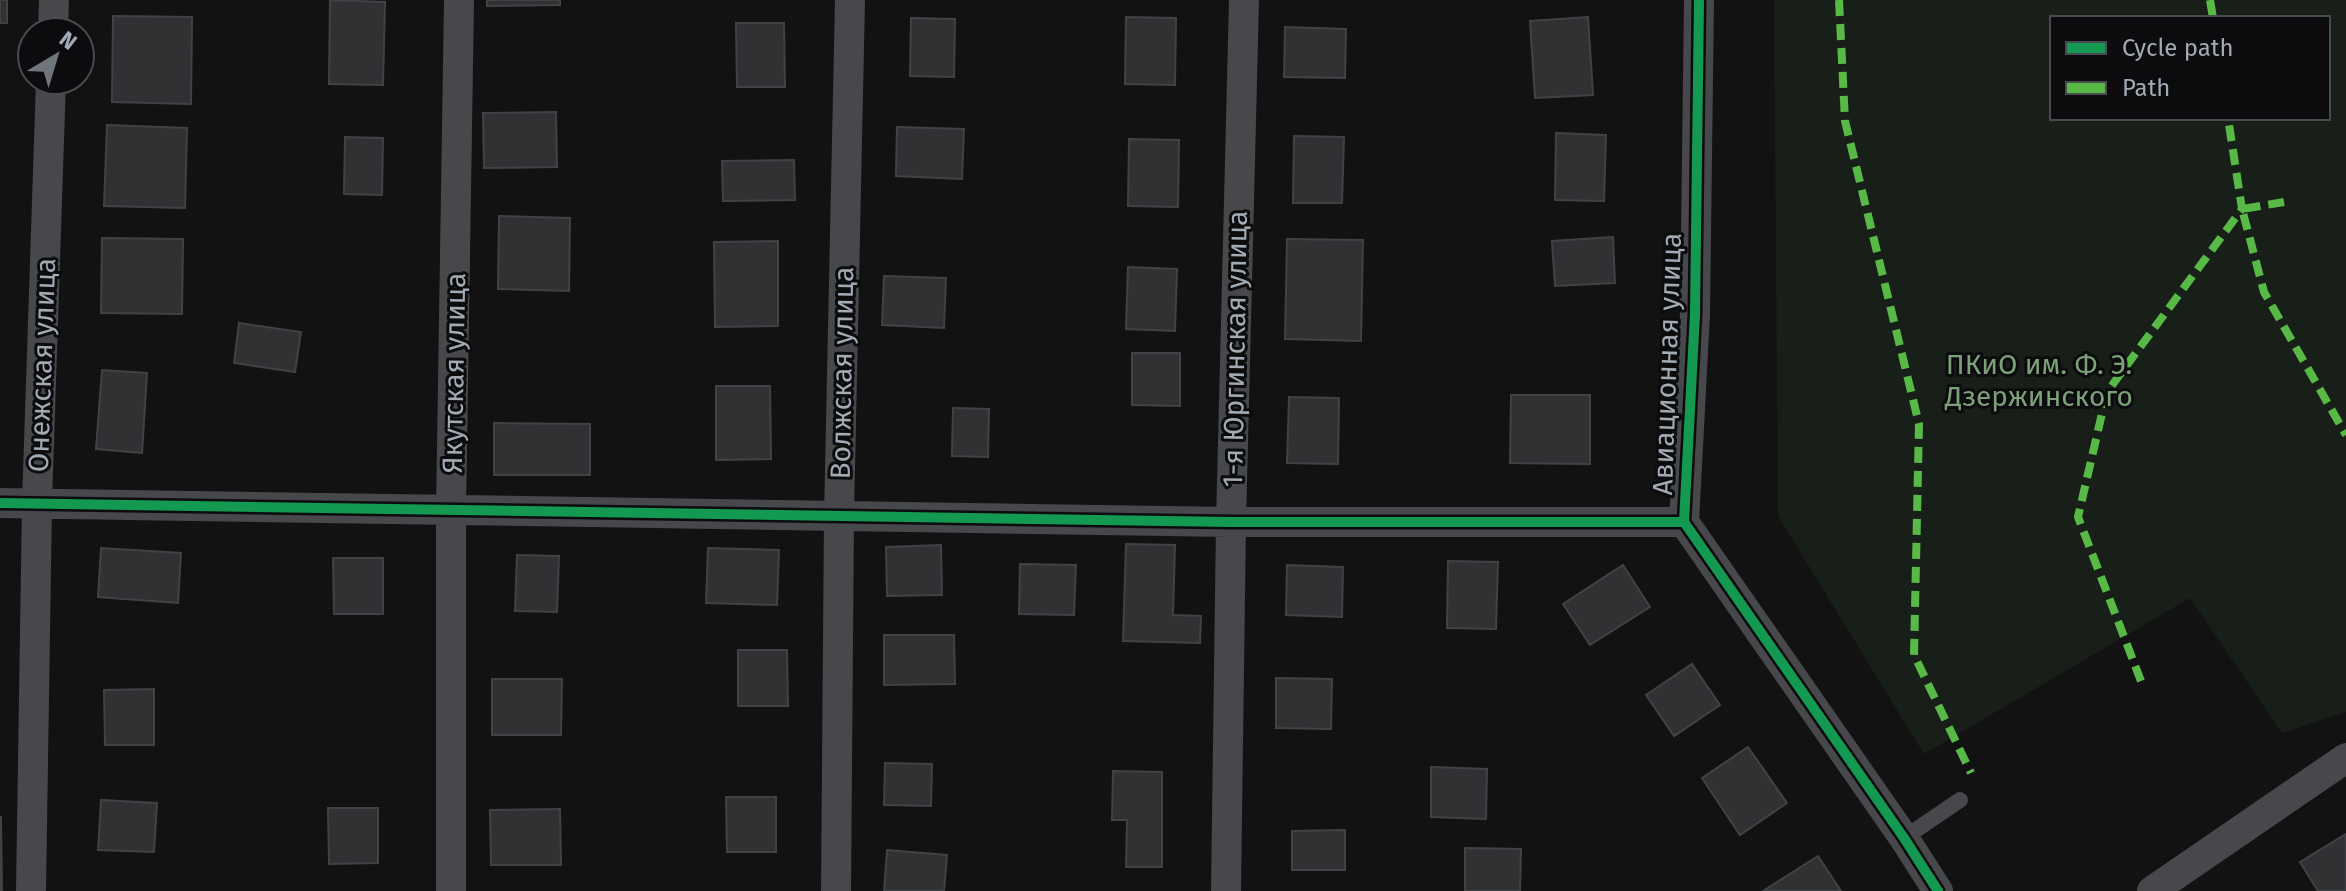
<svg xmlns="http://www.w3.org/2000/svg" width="2346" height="891" font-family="'Fira Sans',sans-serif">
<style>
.green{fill:#181f18;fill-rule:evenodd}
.building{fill:#313133;stroke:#404346;stroke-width:2}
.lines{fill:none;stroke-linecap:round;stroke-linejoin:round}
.lane{stroke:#46484b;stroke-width:16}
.street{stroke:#46484b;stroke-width:30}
.quiet{stroke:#58b947;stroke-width:8;stroke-dasharray:16 8;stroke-linecap:butt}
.cycleway-casing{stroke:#0c0c0e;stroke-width:15}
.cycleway{stroke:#139951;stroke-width:10}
.labels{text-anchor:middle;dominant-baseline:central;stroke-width:6;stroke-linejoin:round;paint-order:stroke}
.street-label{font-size:28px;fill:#a2aab4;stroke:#0c0c0e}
.park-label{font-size:28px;fill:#7ca078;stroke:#0c0c0e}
</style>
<rect width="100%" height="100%" fill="#121212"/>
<path class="green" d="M1774,0H2346V712L2282,733L2190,598L1924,754L1778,516ZM2052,18H2328V118H2052Z"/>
<path class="building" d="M0,0H7V23H0Z
M330,0L385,2L383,85L329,84Z
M487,0H560V5L487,6Z
M113,16L192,17L191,104L112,102Z
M1126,17L1176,18L1175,85L1125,84Z
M1588,17L1593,95L1535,98L1530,21Z
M911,18L955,19L954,77L910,76Z
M736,23H784L785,87H737Z
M1285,27L1346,29L1345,78L1284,77Z
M556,112L557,167L484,168L483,113Z
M107,125L187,128L185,208L104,206Z
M897,127L964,129L962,179L896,176Z
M1556,133L1606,135L1604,201L1555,200Z
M1294,136L1344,137L1342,203H1293Z
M345,137L383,138L382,195L344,194Z
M1129,139L1179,140L1178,207L1128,206Z
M794,160L795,200L723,201L722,161Z
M499,216L570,218L569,291L498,289Z
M1613,237L1615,283L1555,286L1552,241Z
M102,238L183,239L182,314L101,313Z
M1287,239L1363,240L1361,341L1285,339Z
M778,241V326L715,327L714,242Z
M1128,267L1177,269L1175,331L1126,329Z
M884,276L946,278L944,328L882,325Z
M239,323L301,332L295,372L234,363Z
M1132,353H1180V406L1132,405Z
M102,370L147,373L142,453L96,449Z
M716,386H770L771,459L716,460Z
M1511,395H1590V464L1510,463Z
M1289,397L1339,398L1338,464L1287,463Z
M953,408L989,409L988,457L952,456Z
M494,423L590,424V475H494Z
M1126,544L1175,545L1173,615L1201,616L1200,643L1123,641Z
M941,545L942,595L887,596L886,547Z
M101,548L181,553L178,603L98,597Z
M708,548L779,550L777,605L706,603Z
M517,555L559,556L557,612L515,611Z
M333,558H383V614H334Z
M1448,561L1498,562L1496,629L1447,628Z
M1020,564L1076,565L1074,615L1019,614Z
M1287,565L1343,567L1342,617L1286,615Z
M1623,565L1650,607L1590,645L1563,604Z
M884,635H954L955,684L884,685Z
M738,650H787L788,706H738Z
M1692,664L1720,705L1674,736L1646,695Z
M1276,678L1332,679L1331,729L1276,728Z
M492,679H562L561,735H492Z
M154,689V745H105L104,690Z
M1748,747L1787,803L1740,835L1702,778Z
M885,763L932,764L931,806L884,805Z
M1431,767L1487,769L1486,819L1431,817Z
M1113,771L1162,772V867H1126L1127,820H1112Z
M726,797H776V852H727Z
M101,800L157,803L154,852L98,850Z
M328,808H378V863L329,864Z
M560,809L561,865H491L490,810Z
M0,817H1L2,891H0Z
M1345,830V870H1292V831Z
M2346,834V891H2318L2300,862Z
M1465,848L1521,849L1520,891H1465Z
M887,850L947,855L944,891H884Z
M1818,856L1841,891H1763Z"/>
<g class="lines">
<path class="lane" d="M1904,838L1960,800"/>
<path class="street" d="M1699,0L1695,314L1684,522L1904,838L1938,891
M53,32L54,0
M0,503L1231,522H1684
M31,891L37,503L51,80
M451,891V511L459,0
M836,891L839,516L850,0
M1226,891L1231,522L1244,0
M2152,891L2346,758"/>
<path class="quiet" d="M1839,0L1845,121L1919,424L1914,655L1971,773
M2210,0L2213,18
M2284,202L2242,209L2264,292L2346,435
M2141,681L2078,517L2107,392L2242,209L2228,118"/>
<g class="cycleway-casing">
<path id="cycleway" d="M1699,0L1695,314L1684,522L1904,838L1938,891
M0,503L1231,522H1684"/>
</g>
<use href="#cycleway" class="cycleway"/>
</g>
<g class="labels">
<g class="street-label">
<text transform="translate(1235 349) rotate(-89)">1-я Юргинская улица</text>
<text transform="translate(1667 364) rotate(-88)">Авиационная улица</text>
<text transform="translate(42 365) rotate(-88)">Онежская улица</text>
<text transform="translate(454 373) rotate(-89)">Якутская улица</text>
<text transform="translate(842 373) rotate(-89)">Волжская улица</text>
</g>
<g class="park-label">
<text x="2039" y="364">ПКиО им. Ф. Э.<tspan x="2039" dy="32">Дзержинского</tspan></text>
</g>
</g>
<rect x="2050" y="16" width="280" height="104" fill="#0c0c0e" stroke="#484b50" stroke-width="2"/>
<rect x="2066" y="42" width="40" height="12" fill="#139951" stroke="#484b50" stroke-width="2"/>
<text x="2122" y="56" font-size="24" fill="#a2aab4">Cycle path</text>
<rect x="2066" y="82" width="40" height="12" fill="#58b947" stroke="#484b50" stroke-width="2"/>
<text x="2122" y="96" font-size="24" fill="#a2aab4">Path</text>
<g transform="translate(56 56) rotate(38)"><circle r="38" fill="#0c0c0e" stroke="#484b50" stroke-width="2"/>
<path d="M0-6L14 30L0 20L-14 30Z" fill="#70757b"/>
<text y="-12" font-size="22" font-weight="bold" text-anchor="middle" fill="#a2aab4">N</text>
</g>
</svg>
